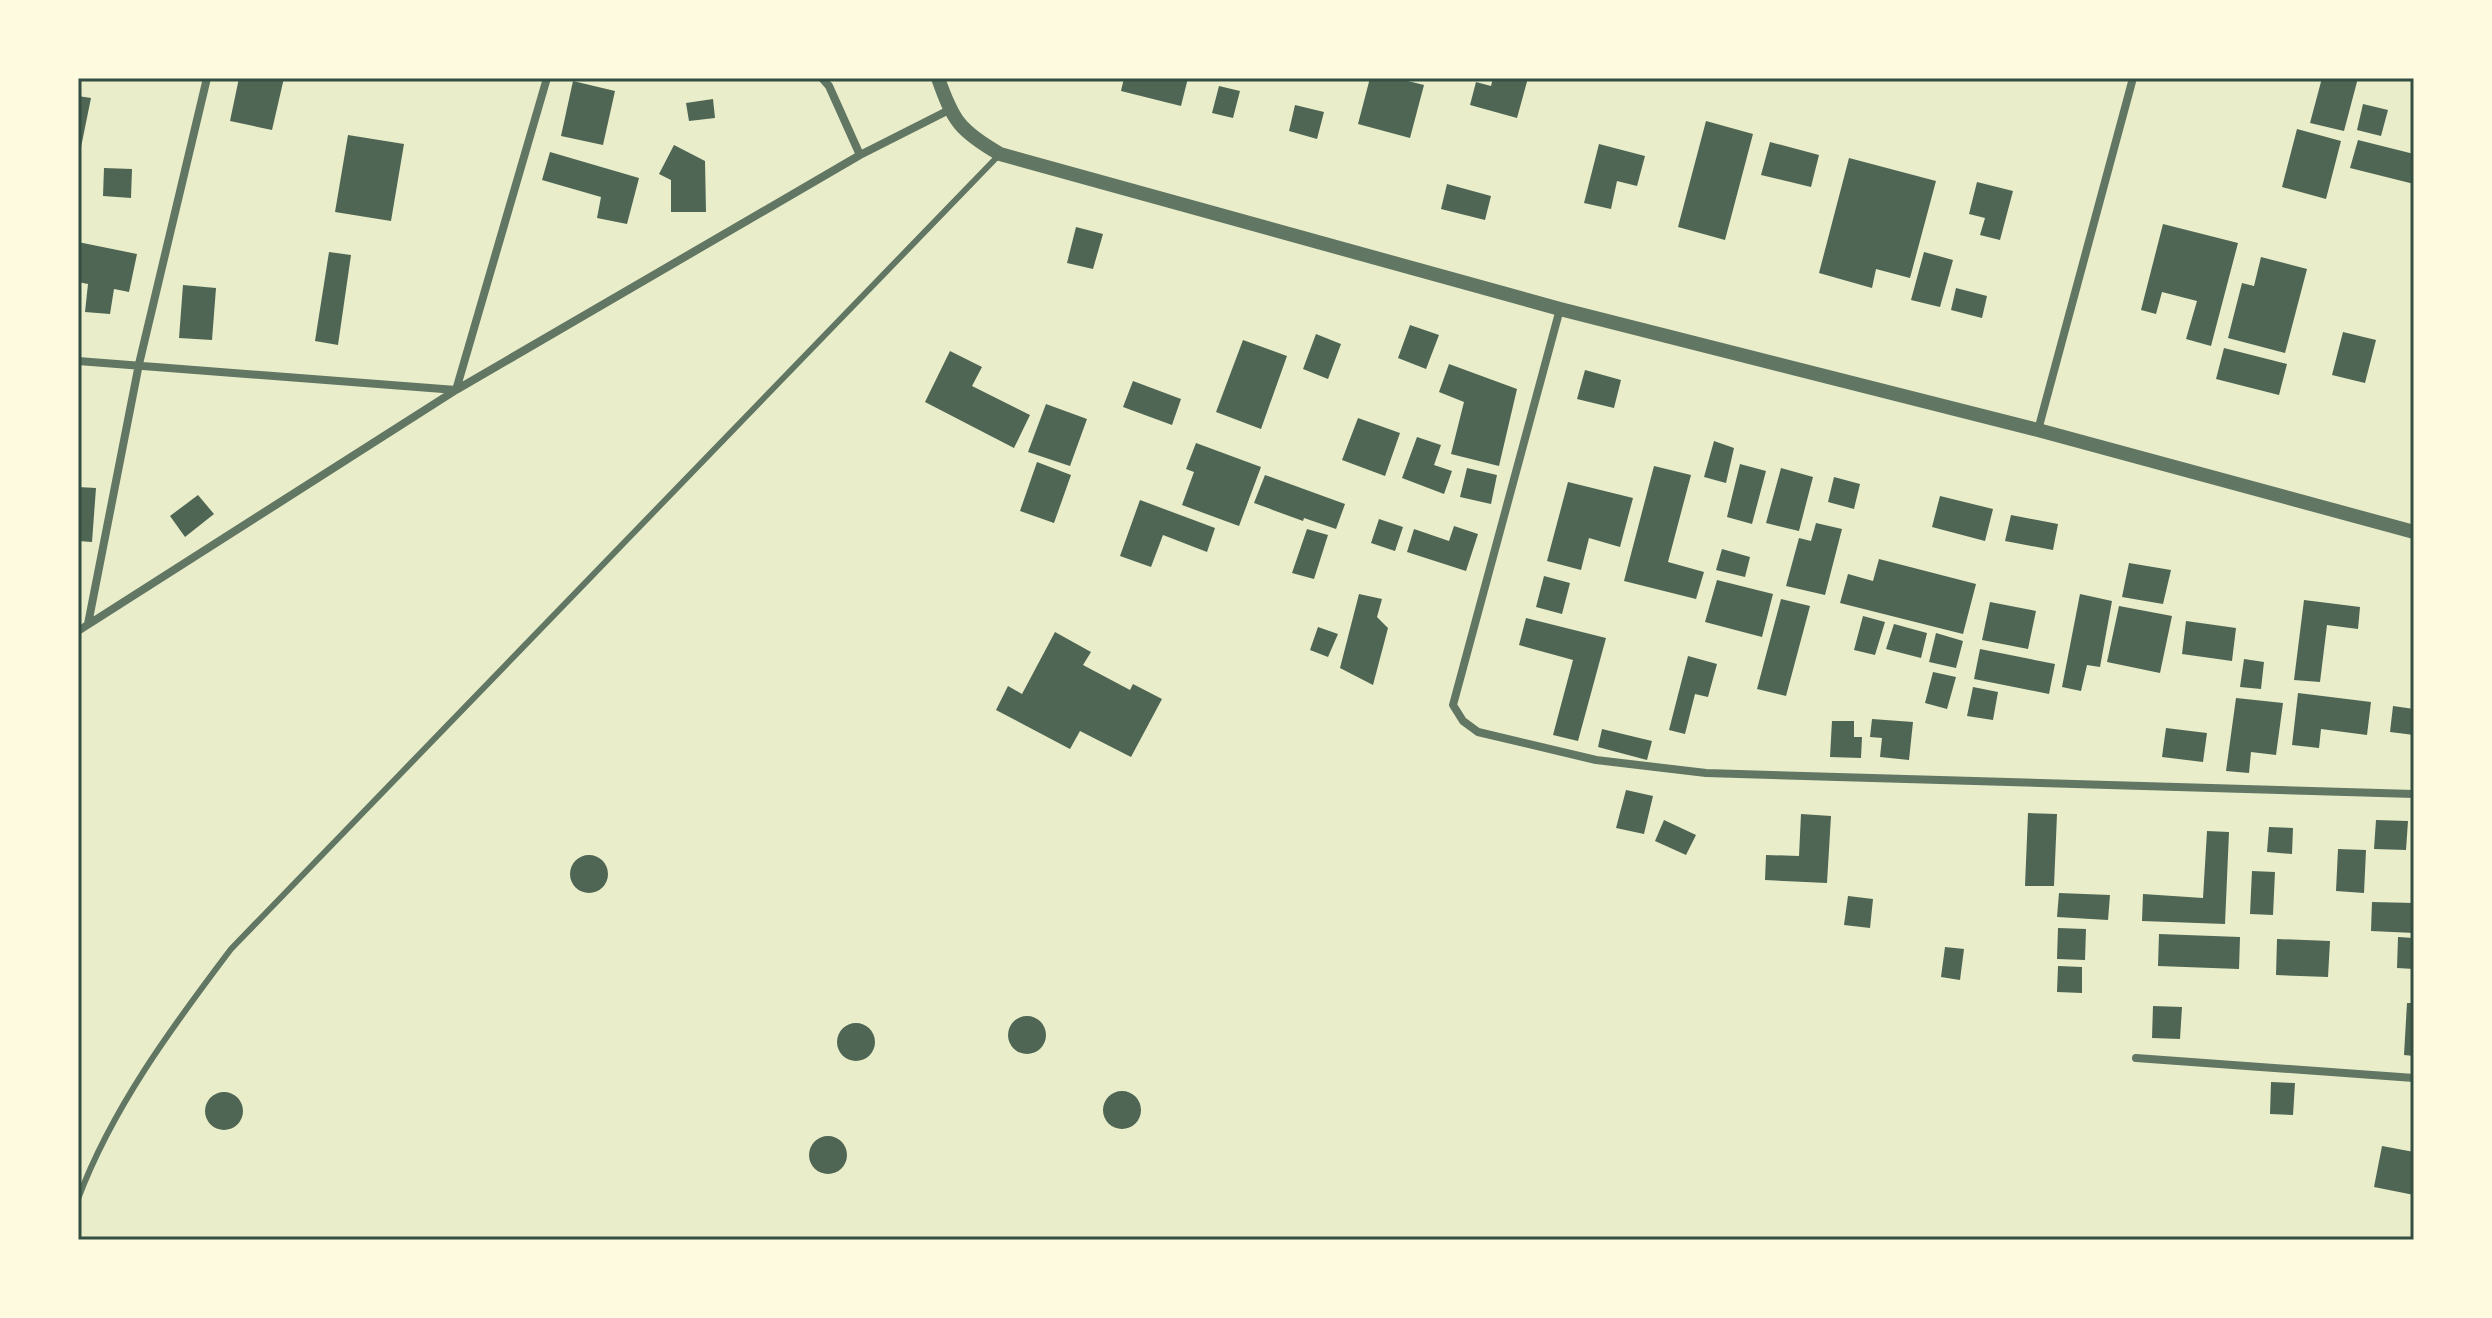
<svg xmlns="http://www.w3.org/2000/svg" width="2492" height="1318" font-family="'Golos Text',sans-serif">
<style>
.building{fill:#4f6655}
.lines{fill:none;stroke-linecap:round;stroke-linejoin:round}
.service{stroke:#617663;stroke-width:6}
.minor{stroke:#617663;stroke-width:8}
.tertiary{stroke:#617663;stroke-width:14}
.neatline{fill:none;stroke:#344e41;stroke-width:3}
</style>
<rect width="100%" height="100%" fill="#e9edc9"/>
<path class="building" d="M239,78H284L272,130L230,121Z
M1124,78H1188L1181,106L1121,91Z
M1370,78H1396L1424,85L1410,138L1358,124Z
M1493,78H1528L1517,118L1470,105L1476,82L1491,86Z
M2322,78H2358L2344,131L2310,123Z
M573,81L615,91L603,145L561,136Z
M1219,86L1240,91L1233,118L1212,113Z
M78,96L91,98L79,157H78Z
M713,99L715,118L689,121L686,103Z
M2363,104L2388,110L2381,136L2357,130Z
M1295,105L1324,112L1317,139L1289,131Z
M1706,121L1753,134L1725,240L1678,227Z
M2297,129L2341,141L2326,199L2282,187Z
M348,135L404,144L391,221L335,212Z
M2358,140L2414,154V184L2350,168Z
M1770,142L1819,155L1811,187L1761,175Z
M1599,144L1645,156L1637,186L1617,181L1611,209L1584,203Z
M674,145L705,161L706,212H671V180L659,174Z
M550,152L639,178L627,224L597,218L601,197L542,180Z
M1849,158L1936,181L1910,278L1876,269L1872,288L1819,273Z
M104,168L132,169L131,198L103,196Z
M1977,182L2013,191L2000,240L1980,235L1985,218L1969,214Z
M1447,184L1491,196L1485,220L1441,209Z
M2163,224L2238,243L2211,346L2186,339L2197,301L2162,292L2156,314L2141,310Z
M1076,227L1103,234L1093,269L1067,263Z
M78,242L137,254L129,292L114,289L110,314L85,312L88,284L78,282Z
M329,252L351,255L338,345L315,341Z
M1924,252L1953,260L1940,307L1911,300Z
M2261,257L2307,269L2285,353L2228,338L2242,283L2254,286Z
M183,285L216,288L212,340L179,338Z
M1956,288L1987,296L1982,318L1951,310Z
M1410,325L1439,335L1426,369L1398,358Z
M2343,332L2376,340L2365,383L2332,375Z
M1316,334L1341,344L1328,379L1303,369Z
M1243,340L1287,356L1261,429L1216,412Z
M2224,348L2287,364L2279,395L2216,379Z
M950,351L982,367L972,386L1030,415L1014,448L925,402Z
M1449,364L1517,389L1499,466L1451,454L1464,402L1439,392Z
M1585,370L1621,380L1614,408L1577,399Z
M1133,381L1181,399L1172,425L1123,407Z
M1046,404L1087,419L1070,466L1028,452Z
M1358,418L1400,433L1385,476L1342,460Z
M1417,437L1441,445L1434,465L1452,471L1444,494L1402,478Z
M1714,441L1734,448L1726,483L1704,477Z
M1196,443L1261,467L1239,526L1182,505L1194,472L1186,469Z
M1037,462L1071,475L1054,523L1020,511Z
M1740,464L1766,471L1752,524L1727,517Z
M1654,466L1691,475L1668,562L1704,572L1696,599L1624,581Z
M1467,468L1497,475L1491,504L1460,497Z
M1781,468L1813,477L1799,531L1766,523Z
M1265,475L1345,504L1336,529L1304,518L1303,521L1254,503Z
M1834,477L1860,484L1854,509L1828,502Z
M1568,482L1633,498L1620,547L1589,538L1581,570L1547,561Z
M78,487L96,488L92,542L78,541Z
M198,495L214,514L185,537L170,516Z
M1940,496L1993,509L1985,541L1932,527Z
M1140,500L1215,528L1207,552L1163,535L1151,567L1120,556Z
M2011,515L2058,524L2053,550L2005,541Z
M1379,519L1403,527L1395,551L1371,543Z
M1816,523L1842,529L1825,595L1786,586L1799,538L1811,541Z
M1454,526L1478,534L1466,571L1407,552L1414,529L1449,541Z
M1307,529L1328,535L1314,579L1292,573Z
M1722,549L1750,557L1745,577L1716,570Z
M1879,559L1976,584L1963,634L1840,603L1848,574L1873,581Z
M2129,563L2171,570L2163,604L2122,597Z
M1544,576L1570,583L1562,614L1536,607Z
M1717,580L1773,594L1762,637L1705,622Z
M1359,594L1382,599L1377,617L1388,628L1373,685L1340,668Z
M2080,594L2112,601L2100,667L2087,665L2081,691L2062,687Z
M1781,599L1810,606L1786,696L1757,689Z
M2304,600L2360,607L2358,629L2327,625L2320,682L2294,680Z
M1990,602L2036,611L2028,649L1982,640Z
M2119,606L2172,616L2160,673L2107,662Z
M1863,616L1885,622L1875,655L1854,650Z
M1526,618L1606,638L1578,741L1553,735L1573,660L1519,645Z
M2186,621L2236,628L2232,661L2182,654Z
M1894,624L1927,633L1921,658L1886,649Z
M1318,627L1338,634L1328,657L1310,650Z
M1055,632L1091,652L1083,665L1130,690L1133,684L1162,699L1131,757L1080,731L1070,749L996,710L1008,686L1022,694Z
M1936,633L1963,641L1956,668L1929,662Z
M1980,649L2055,664L2049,694L1974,679Z
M1688,656L1717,664L1708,697L1695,694L1685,734L1669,730Z
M2244,659L2264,662L2261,689L2240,687Z
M1933,672L1956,677L1947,709L1925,703Z
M1973,687L1998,692L1993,720L1967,716Z
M2298,693L2371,702L2367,735L2321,729L2319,748L2292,745Z
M2236,698L2283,703L2276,755L2251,752L2249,773L2226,771Z
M2393,706L2414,709V735L2390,732Z
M1872,719L1913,722L1909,760L1880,757L1882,738L1870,737Z
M1832,721H1854V737H1862L1861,758L1830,757Z
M2166,728L2207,733L2203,762L2162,757Z
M1602,729L1652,741L1647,760L1598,747Z
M1626,790L1653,796L1644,834L1616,828Z
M2028,813L2057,814L2054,886H2025Z
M1801,814L1831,816L1827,883L1765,880L1766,855L1799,856Z
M1664,820L1696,835L1686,855L1655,841Z
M2376,820L2408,821L2406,850L2374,849Z
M2269,827L2293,828L2292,854L2267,852Z
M2207,831L2229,832L2225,924L2142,921L2143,894L2203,898Z
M2338,849L2366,850L2364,893L2336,891Z
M570 874a19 19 0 1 1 38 0a19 19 0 1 1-38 0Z
M2252,871L2275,872L2273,915L2250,914Z
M2059,893L2110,895L2108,920L2057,917Z
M1848,896L1873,899L1870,928L1844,925Z
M2372,902L2414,903V933L2371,931Z
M2058,928L2086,929L2085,960L2057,959Z
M2159,934L2240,937L2239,969L2158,966Z
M2398,937L2414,938V969L2397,968Z
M2277,939L2330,941L2328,977L2276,975Z
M1945,947L1964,949L1960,980L1941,977Z
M2058,966L2082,967V993L2057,992Z
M2407,1003H2414V1056L2404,1055Z
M2153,1006L2182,1007L2180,1039L2152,1038Z
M1008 1035a19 19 0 1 1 38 0a19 19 0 1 1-38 0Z
M837 1042a19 19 0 1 1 38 0a19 19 0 1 1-38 0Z
M2271,1082L2295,1083L2293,1115L2270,1114Z
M1103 1110a19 19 0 1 1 38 0a19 19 0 1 1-38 0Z
M205 1111a19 19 0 1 1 38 0a19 19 0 1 1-38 0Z
M809 1155a19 19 0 1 1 38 0a19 19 0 1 1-38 0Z
M2382,1146L2414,1152V1195L2374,1187Z"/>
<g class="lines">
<path class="service" d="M78,1199C112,1108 172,1027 231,949L1000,154"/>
<path class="minor" d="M822,78L829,86L860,155
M1560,309L1453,705L1463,721L1478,732L1596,760L1706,773L2414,794
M78,361L456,390L547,78
M2038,430L2133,78
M88,624L139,364L207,78
M78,631L456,390L860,155L949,110
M2136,1058L2414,1078"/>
<path class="tertiary" d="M938,78C953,121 960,131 1000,154L1560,309L2038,430L2414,532"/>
</g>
<rect width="2492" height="1318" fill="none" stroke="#fefae0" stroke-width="160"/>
<rect x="80" y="80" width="2332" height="1158" class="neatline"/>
</svg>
